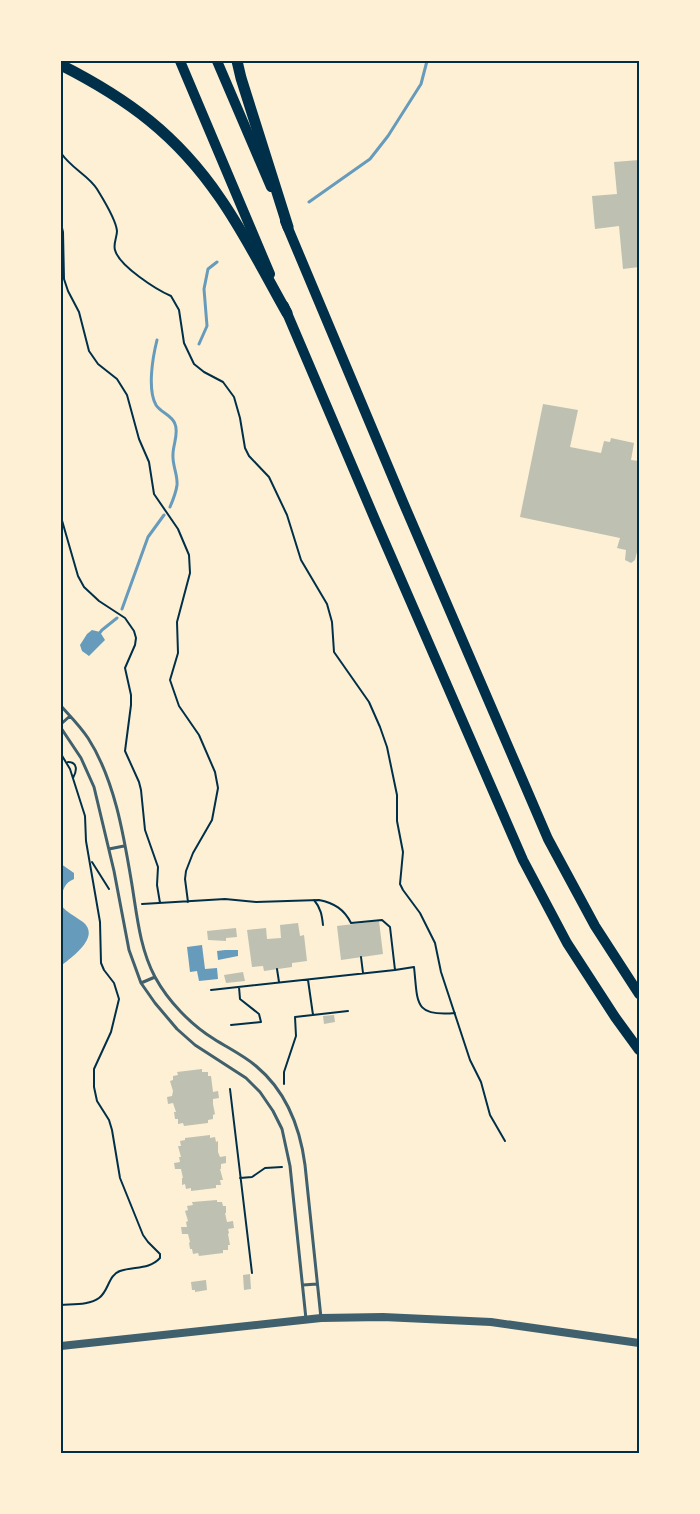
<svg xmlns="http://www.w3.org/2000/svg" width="700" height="1514" font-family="'Work Sans',sans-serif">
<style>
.water{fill:#669bbc}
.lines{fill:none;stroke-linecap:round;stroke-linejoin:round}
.stream{stroke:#669bbc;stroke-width:3}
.building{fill:#bec0b2}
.path{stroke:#003049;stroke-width:2}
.service{stroke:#3f606c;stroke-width:3}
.tertiary{stroke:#3f606c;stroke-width:8}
.primary{stroke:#003049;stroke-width:10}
.motorway{stroke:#003049;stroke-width:11}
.neatline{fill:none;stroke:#003049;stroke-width:2}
</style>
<rect width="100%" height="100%" fill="#fdf0d5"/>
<path class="water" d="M92,630L100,632L105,640L89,656L82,651L80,645L87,634Z
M61,864L74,873V879C64,883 63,890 61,899Z
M61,905C67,913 75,916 83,922C101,937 72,957 61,966Z
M202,945L205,969L217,968L218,979L199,981L197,971L190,972L187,947Z
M225,950H238V956L218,960L217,951Z"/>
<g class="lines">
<path class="stream" d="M309,202L370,159L388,136L421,84L427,61
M157,340C153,356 147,389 156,405C161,413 172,415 175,424C179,433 173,445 173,454C172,465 178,475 177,485C176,493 173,500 170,507
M199,344L207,326L204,289L208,269L217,262
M122,609L148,537L164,515
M98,635L102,630L117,618"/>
</g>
<path class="building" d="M639,160V267L623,269L619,226L595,229L592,196L617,194L614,162Z
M543,404L578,410L570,447L601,453L604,441L610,442L611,438L634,443L631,460L639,461V553L637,552L635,560L631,563L625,560L626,550L617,548L620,538L520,517Z
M379,921L383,954L341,960L337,926Z
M298,923L300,936L304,935L307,961L292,963V967L264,971L263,966L252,967L247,930L266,928L267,939L281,938L280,925Z
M236,928L237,937L226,938V941L208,940L207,931Z
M243,972L245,981L226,983L224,975Z
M334,1015L335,1022L324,1024L323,1016Z
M202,1069V1072H208V1076H211L213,1092L218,1091L219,1098L213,1099V1104L215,1114L213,1115V1119L208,1120V1123L184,1126L183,1123L178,1124V1119H175L174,1112H176L173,1103L168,1104L167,1097L172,1096L173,1091L170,1081L173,1080V1076L178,1075L177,1072Z
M210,1135V1138L215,1137L216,1142L218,1141V1152L220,1157L226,1156V1163L221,1164V1169H220L223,1180H220L221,1185H216V1188L191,1191V1188L186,1189L185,1184L182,1185V1178H183L181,1169H175L174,1163L180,1162L179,1157H181L178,1146H181L180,1141L185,1140V1138Z
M217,1200V1202H222L223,1206H226V1213H225L227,1222L233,1221L234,1228L228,1229L229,1233L228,1234L230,1245H228V1250H223V1253L199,1256L198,1253L193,1254L192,1249H190L189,1243L190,1242L188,1234H182L181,1227H187L186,1222L188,1221L185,1211L188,1210L187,1206L193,1205L192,1202Z
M250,1274L251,1289L244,1290L243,1275Z
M206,1280L207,1290L195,1292V1290H192L191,1282Z"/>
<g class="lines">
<path class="path" d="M61,153C72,169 88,175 97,189C103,199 116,219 117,231C117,237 113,244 115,250C119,266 157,290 171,296L179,310L184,343L194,364L204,372L223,382L234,397L240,418L245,448L249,456L269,477L287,515L301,560L327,604L332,622L334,652L369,702L380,727L387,747L397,795V821L403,852L400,884L403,890L420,913L435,943L441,972L470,1060L481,1082L490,1115L505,1141
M61,224L63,232L64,279L68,291L79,312L89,351L98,364L117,379L127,395L139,439L149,462L154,494L178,529L189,555L190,573L177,622L178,653L170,680L179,706L199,735L215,772L218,788L212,820L193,853L186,871L185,879L188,902
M61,517L78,576L84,587L99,601L125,618L134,631L136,638L135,645L125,668L131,695V705L125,751L139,782L141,790L145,830L158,867L157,885L160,903
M61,754L70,769L85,816L86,841L100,922L101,963L104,970L114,983L119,999L111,1032L94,1069V1087L97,1101L109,1120L112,1130L120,1178L143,1235L148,1242L160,1254V1258C149,1270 134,1266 120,1271C108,1275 109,1291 99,1298C90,1305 72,1304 61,1305
M68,762C78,762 77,771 73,778
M92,862L109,889
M314,900C321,908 322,916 323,925
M142,904L225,899L256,902L319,900C334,903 344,909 351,923L382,920L390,927L395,970L414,967C418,1002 413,1017 455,1013
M361,957L363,973
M277,969L279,982
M308,980L313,1015
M211,990L395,970
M231,1025L261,1022L259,1014L240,999L239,987
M284,1084V1072L296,1036L295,1017L348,1011
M230,1089L252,1273
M240,1178L252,1177L265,1168L282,1167"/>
<path class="service" d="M61,706C70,716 80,726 88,738C115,780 124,837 132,885C137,916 140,949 155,977C168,1001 191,1025 214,1039C228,1048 243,1055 256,1066C286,1091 300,1127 305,1165L321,1318
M61,724L70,716
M61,728L81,758L94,787L114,871L129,950L141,983L155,1003L177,1029L195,1045L246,1078L260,1092L273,1111L282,1129L290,1166L306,1319
M109,849L124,846
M141,983L155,977
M303,1285L317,1284"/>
<path class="tertiary" d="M61,1346L321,1318L383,1317L491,1322L639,1343"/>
<path class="primary" d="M180,61L270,274
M217,61L271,187
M285,221L403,502L548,839L595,926L639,994
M284,306L376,522L523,860L567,943L615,1017L639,1050"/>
<path class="motorway" d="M237,61L241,78L288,227
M61,65C128,99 177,135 220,198C245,234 265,274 287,313"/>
</g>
<rect width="700" height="1514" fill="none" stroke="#fdf0d5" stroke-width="125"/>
<rect x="62" y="62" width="576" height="1390" class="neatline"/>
</svg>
